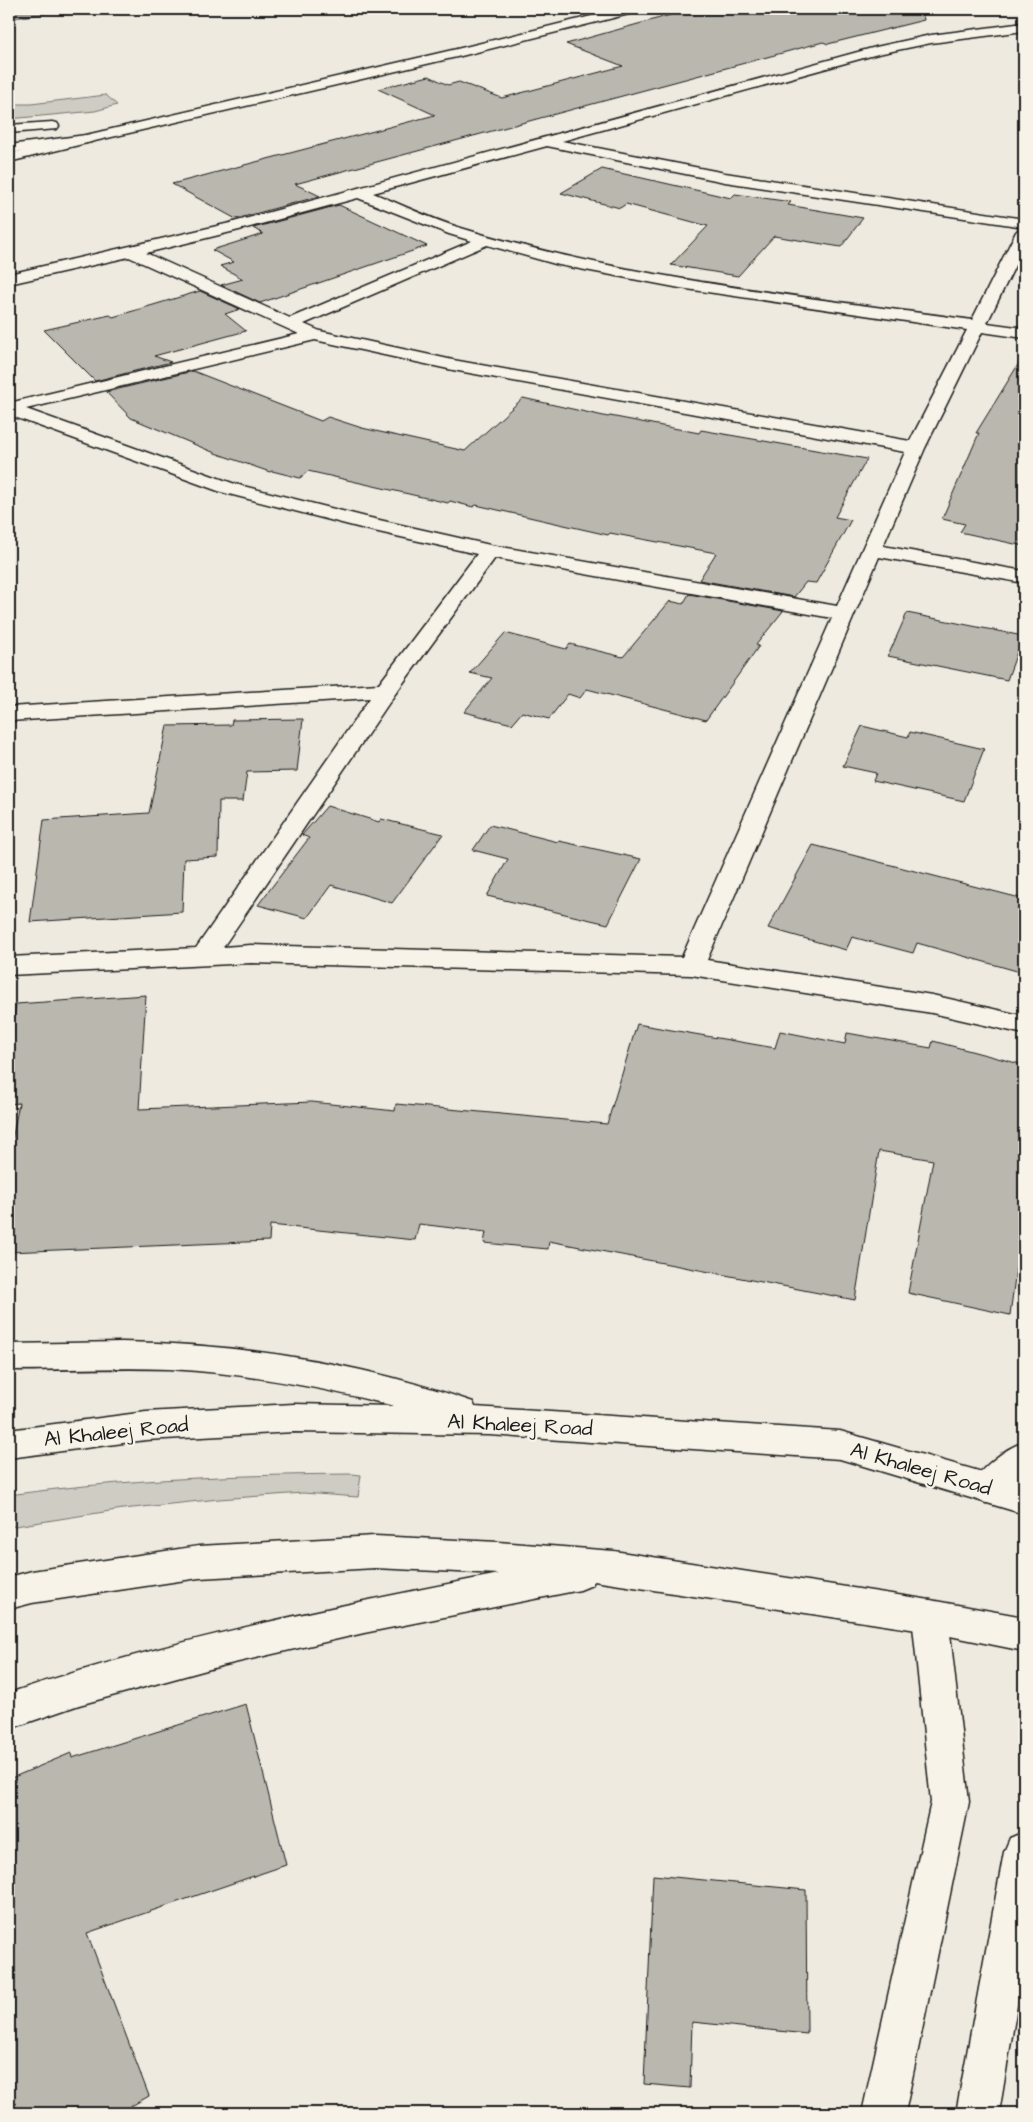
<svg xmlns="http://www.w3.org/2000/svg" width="1033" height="2122" font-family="'Architects Daughter',sans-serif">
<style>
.green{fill:#cfccc3;stroke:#767470}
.water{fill:#a6a39d;stroke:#6f6d69}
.building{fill:#bab7af;stroke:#1c1c1c}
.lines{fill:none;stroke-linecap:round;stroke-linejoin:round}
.minor-casing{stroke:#1c1c1c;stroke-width:3}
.major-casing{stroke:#1c1c1c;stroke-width:3}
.minor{fill:#f7f3e8;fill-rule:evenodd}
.major{fill:#f7f3e8;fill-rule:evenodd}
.labels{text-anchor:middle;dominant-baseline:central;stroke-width:4.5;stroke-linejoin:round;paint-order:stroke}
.near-street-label{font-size:21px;fill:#1c1c1c;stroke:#f7f3e8}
</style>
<rect width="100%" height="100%" fill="#eeeae0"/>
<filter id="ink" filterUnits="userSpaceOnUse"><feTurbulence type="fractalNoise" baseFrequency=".02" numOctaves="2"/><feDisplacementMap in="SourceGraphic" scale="10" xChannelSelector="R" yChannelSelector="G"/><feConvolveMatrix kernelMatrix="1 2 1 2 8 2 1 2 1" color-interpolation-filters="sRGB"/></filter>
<g filter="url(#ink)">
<path class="green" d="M106,95L117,105L95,111L9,119V104H31Z
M352,1474L361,1475L358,1497L303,1493L219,1499L123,1509L9,1527V1495C123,1479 237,1475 352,1474Z"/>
<path class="water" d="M9,9H72L9,19Z"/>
<path class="building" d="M692,9H922L924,20L828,44L823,42L295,184L320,196L236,219L172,184L435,115L378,89L429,76L448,85L459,82L502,98L623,66L566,44Z
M602,169L731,198L735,194L791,202L788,205L863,218L841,247L774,236L738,276L671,265L708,226L626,204L620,208L561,193Z
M339,205L427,246L260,303L221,285L243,279L220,266L234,262L212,250L263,234L253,228Z
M200,291L240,309L225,314L246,331L154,356L171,362L95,381L44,330L110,315L113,317Z
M1024,355V546L960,532L965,524L942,519L979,433H976Z
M193,371L321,421L328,417L362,428L465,451L523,398L608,417L610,416L699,433L701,430L867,459L835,517L851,520L816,583L806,582L794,597L699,580L716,553L610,533L608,535L476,505L473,507L450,501L448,503L308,471L300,478L272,471L270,472L215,453L131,418L106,392Z
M689,594L783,611L756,645L759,646L706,720L587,689L580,698L568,694L549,719L522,712L512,724L464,712L492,678L470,673L505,633L566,649L570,644L623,657L670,601L683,604Z
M907,613L1023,636L1007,680L888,656Z
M303,719L297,771L247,772L243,801H219L218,857L184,859L182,912L30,922L44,820L149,813L167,726L231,725L232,720Z
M862,726L908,737L910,732L984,749L964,801L873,781L876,773L843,766Z
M327,806L379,822L381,819L443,834L392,903L331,885L307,918L258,905L309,838L302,835Z
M490,825L558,842L559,841L641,859L608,924L487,896L508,859L473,850Z
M813,845L1024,899V973L917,943L913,953L852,937L846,950L768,928Z
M146,995L139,1109L312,1102L395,1111L396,1104L607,1124L637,1024L775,1048L780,1031L845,1044L847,1033L931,1048L933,1041L1024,1065V1209L1010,1315L908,1293L933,1160L879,1151L855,1300L549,1241L548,1249L484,1243L486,1232L419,1224L415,1240L270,1225L269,1241L9,1252V1157L19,1103L9,1104V1054L16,1004Z
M246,1704L286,1865L87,1933L149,2096L119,2113H9V1779L71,1753L72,1758Z
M653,1875L806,1890L807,2034L692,2022L690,2088L644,2084Z"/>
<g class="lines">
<g class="minor-casing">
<path id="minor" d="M620,9H639L637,12L461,56L86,143L9,153V145L86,135L461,48Z
M1024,23V31L931,43L878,54L562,141L725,173L1024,219V247L987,323L1024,328V338L982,332L925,448L883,546L1024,571V583L879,557L707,960L932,995L1024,1016V1034L932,1013L691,975L251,963L9,975V957L196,948L370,698L9,721V707L379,684L477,554L365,529L221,492L9,415V403L299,334L129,257L9,284V274L230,223L876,47L931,35ZM547,146L725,182L1024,227L1019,229L1016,232L972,320C801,296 626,279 461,228C431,219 402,205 373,193ZM358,198L449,234L472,241L290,318L146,253L239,230ZM487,245L559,265L680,288L967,330L910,441L453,360L320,331L304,324ZM315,340L453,370L905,452L837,606L490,545L366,517L235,484L26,409ZM495,558L832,618L682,957L251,945L223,947L395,694Z
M52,122L57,123L59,126L57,129L9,133V125Z
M1024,1442V1476L998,1498L986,1503L974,1498L969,1488C978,1470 1005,1448 1024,1442Z
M930,1600L943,1604L948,1616L969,1802L905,2113H862L931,1802L912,1616L917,1604Z
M1024,1832V1964L999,2113H956L1004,1852L1010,1838Z"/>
</g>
<g class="major-casing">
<path id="major" d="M86,135L91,136L93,139L91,142L9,162V154Z
M122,1342C241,1344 361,1363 473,1402L475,1407L840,1431L1024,1484V1514L840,1459L489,1435L294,1432L146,1440L9,1458V1430L146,1412L294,1404L394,1406C321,1387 244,1373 169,1369C115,1367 62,1370 9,1370V1344Z
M375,1536L498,1542L614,1551L930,1600L1024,1617V1651L930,1632L594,1581L592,1585L580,1590L364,1633L221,1666L79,1705L9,1729V1693C169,1640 334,1606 499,1574L375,1568L199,1578L32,1603L9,1609V1577L32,1571L199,1546Z"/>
</g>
<use href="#minor" class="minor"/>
<use href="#major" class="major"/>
</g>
</g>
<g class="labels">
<g class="near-street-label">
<text transform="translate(520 1425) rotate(3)">Al Khaleej Road</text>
<text transform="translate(116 1432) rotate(-6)">Al Khaleej Road</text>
<text transform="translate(921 1469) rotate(16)">Al Khaleej Road</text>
</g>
</g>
<rect width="1033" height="2122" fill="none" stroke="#f7f3e8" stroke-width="30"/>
<rect x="15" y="15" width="1003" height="2092" fill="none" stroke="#1c1c1c" stroke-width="2" filter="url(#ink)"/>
</svg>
